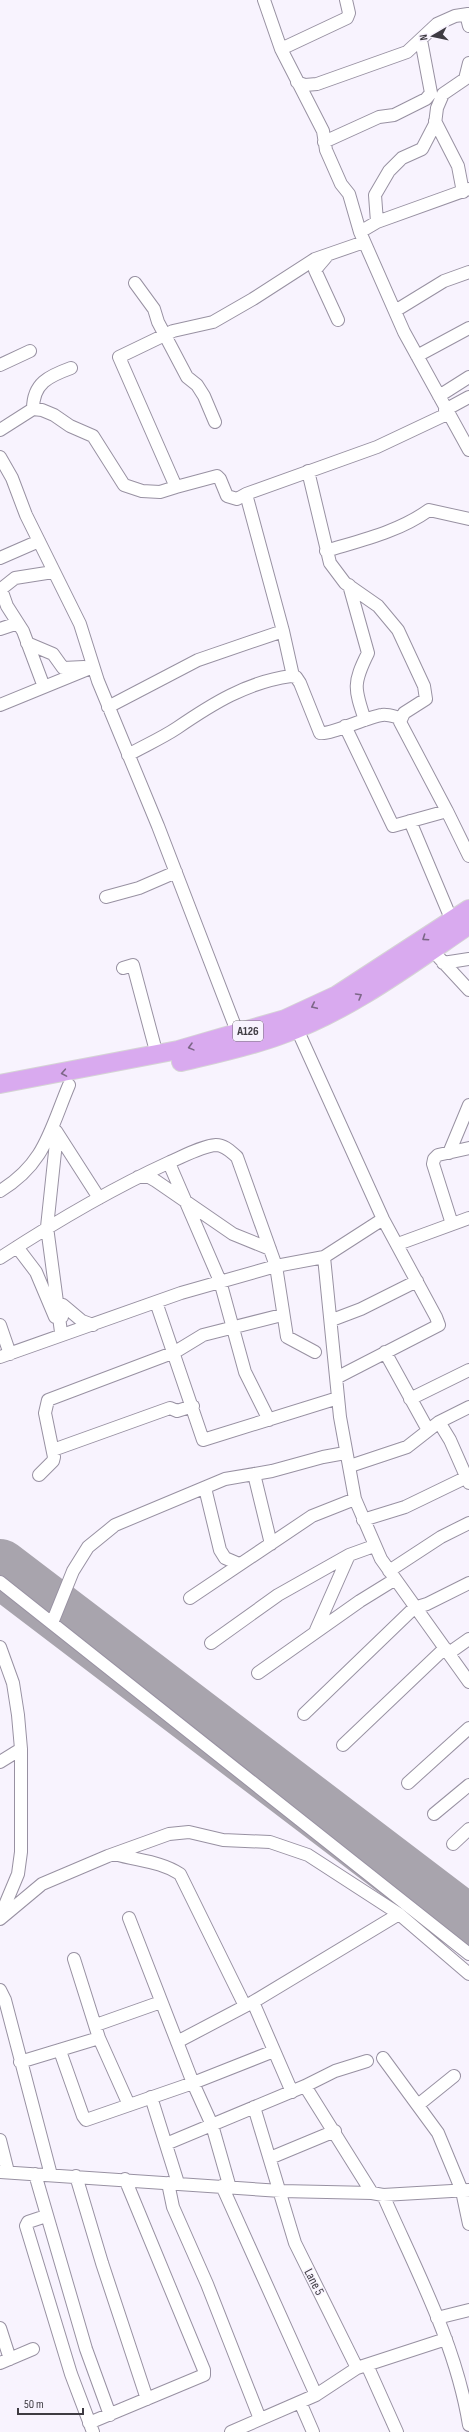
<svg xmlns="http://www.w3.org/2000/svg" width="469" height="2432" font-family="'Sofia Sans Condensed',sans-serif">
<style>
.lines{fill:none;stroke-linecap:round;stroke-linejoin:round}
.runway{stroke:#a8a4ad;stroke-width:58}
.minor-casing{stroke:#9891a2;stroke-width:14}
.highway-casing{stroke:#d5d4d5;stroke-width:20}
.minor{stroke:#fff;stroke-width:12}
.highway{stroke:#d9aaef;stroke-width:18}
.oneway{stroke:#7c6787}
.labels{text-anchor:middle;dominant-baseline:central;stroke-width:3;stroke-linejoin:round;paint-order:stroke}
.shield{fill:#f8f3fe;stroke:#76727a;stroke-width:1}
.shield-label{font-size:12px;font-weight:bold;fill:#3e3b42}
.street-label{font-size:13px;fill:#3e3b42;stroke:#f8f3fe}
</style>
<rect width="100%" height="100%" fill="#f8f3fe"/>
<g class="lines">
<path class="runway" d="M0,1568L469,1925"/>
<g class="minor-casing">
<path id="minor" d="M264,0L281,49L323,131L326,150L341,184L349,194L360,232L404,332L469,450
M469,14L467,18L469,26
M281,49L347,18L349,13L346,0
M297,82L305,85L317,84L407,52L437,24L455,16L468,14
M435,121L458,166L463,192
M324,142L379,117L394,115L426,99L431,93L421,40
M377,222L375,195L389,171L402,158L422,149L435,124L437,108L443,94L465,79L469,63
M360,232L377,222L469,189
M326,257L315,270L338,320
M135,283L154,309L158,322L187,377L197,385L204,396L215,422
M395,311L444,281L469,272
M417,356L469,328
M0,365L30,351
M439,396L469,377
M33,409C33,383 49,376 71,368
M445,410L469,397
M0,430L33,409L42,410L54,415L70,426L93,436L124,485L142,491L160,492L176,487L119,357L173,331L213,322L253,299L315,259L364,242
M0,457L12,478L26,515L80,624L98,681L158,826L238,1034
M308,471L330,563L345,583L378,606L398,630L424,686L426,699L404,713L400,722L447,811
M176,487L217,476L220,479L227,496L237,499L246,494
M326,551C362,540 398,532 429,510L469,519
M0,558L39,541
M349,585L368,653C353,683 354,688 365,720
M0,629L18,623
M283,631L246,494L377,447L447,414
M27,643L53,654L63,668L84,667
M44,687L23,631L7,606L1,589L15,578L53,572
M0,705L93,667
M108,707L198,660L283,631L293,676
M345,726L393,826L447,811L469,856
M128,755C144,746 162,738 177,728C212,704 247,682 291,676L296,677L300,683L320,733C330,735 367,717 382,715C388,714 395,717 400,718
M410,821L452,921
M106,897L139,888L176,872
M432,950L469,990
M443,963L469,959
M123,968L133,965L157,1055
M297,1029L383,1219L436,1317L439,1325L338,1377
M56,1131L99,1198
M57,1133L47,1227L61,1332
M449,1153L469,1105
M169,1163L220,1281L245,1372L269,1420
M138,1177H149L156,1181L233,1234L270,1249
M0,1191C45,1164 50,1130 69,1085
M452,1224L433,1164L434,1159L438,1155L469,1148
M398,1244L469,1218
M17,1247L36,1272L55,1317
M324,1257L340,1417L355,1499L381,1559L469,1682
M0,1258C55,1222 111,1189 170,1162C184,1156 202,1146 216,1145C225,1145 231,1152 237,1157L276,1266L287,1337L315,1352
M156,1302L203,1440L338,1398
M62,1317L63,1305L82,1321L93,1325
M332,1320L361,1309L417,1281
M0,1325L10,1354
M385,1352L428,1430
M0,1357L181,1293L276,1266L324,1257L383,1219
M410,1399L469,1370
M439,1422L450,1440L469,1483
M53,1450L170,1408L177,1411L193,1406
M350,1466L407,1447L439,1422L469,1407
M254,1474L271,1544
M39,1475L53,1461L54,1457L45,1413L48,1400L175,1352L203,1335L282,1315
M205,1488L220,1550L225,1558L239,1564
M363,1520L405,1507L465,1478
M389,1571L441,1537L469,1523
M0,1582L469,1954
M190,1598L312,1516L355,1499
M52,1623L73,1571L88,1547L115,1525L225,1479L272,1471L323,1457L345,1453
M316,1630L349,1555L374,1546
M211,1643L278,1595L349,1555
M0,1647L13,1683L18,1715L21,1749V1852L18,1874L0,1917
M449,1653L469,1639
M258,1673L360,1601L394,1580
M304,1714L414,1608L427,1604L469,1583
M343,1745L445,1648
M0,1762L21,1749
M408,1783L469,1728
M434,1814L469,1785
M453,1844L469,1829
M115,1854C138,1861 160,1861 180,1874L245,2006
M129,1918L193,2083L212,2125L230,2188
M0,1919L42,1884L108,1856L169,1834L189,1832L223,1840L270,1842L308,1855L399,1914L469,1974
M74,1959L99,2038L129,2105
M0,1990L5,2000L51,2175
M253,2002L292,2092
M96,2025L161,2002
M177,2042L253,2002L399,1914
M60,2051L83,2116L86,2120L193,2083L274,2051
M383,2058L438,2133L462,2191L469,2224
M20,2062L99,2038
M305,2086L372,2193
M151,2097L178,2183
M418,2105L454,2076
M254,2107L295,2243L357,2368
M0,2140L8,2172
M166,2144L305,2086L335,2071L367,2061
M270,2158L335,2131
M0,2172L281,2191L372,2193L383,2195L469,2190
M35,2174L86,2349L110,2415
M76,2176L102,2263L147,2399
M168,2183L173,2207L207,2284L260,2419
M222,2186L316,2395
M383,2195C416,2270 456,2344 469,2425
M46,2216L28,2222L26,2226L71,2374L93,2432
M437,2318L469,2310
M0,2328L10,2359
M0,2363L33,2349
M367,2365L397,2432
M300,2402L313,2432
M89,2423L204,2375V2370L125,2179
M231,2432L316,2395L357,2368L446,2339"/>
</g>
<g class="highway-casing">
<path id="highway" d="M181,1062C215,1054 249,1047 281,1035C349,1011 410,965 469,925
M0,1084L178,1050L285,1019L337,995L469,909"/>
</g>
<use href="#minor" class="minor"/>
<use href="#highway" class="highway"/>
</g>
<defs><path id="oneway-chevron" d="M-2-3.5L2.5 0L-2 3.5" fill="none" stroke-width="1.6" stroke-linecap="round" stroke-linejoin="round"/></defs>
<g class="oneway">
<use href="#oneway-chevron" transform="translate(425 938) rotate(146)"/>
<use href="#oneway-chevron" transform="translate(359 996) rotate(-30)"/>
<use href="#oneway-chevron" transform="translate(314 1006) rotate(155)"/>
<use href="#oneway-chevron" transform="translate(191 1047) rotate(165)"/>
<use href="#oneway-chevron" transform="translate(64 1073) rotate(170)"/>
</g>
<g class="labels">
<rect class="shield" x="233" y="1021" width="30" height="20" rx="3"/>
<g class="shield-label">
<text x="248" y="1031">A126</text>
</g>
<g class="street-label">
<text transform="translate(314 2282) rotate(62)">Lane 5</text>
</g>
</g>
<g transform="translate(433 36) rotate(261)" stroke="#f8f3fe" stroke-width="3" paint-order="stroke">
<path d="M0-3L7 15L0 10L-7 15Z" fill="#3e3b42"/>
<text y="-6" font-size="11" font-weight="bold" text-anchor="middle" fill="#3e3b42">N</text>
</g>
<path d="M18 2408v6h65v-6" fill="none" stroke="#3e3b42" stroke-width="2"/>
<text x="24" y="2408" font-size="12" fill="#3e3b42" stroke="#f8f3fe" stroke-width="3" paint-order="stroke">50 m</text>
</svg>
